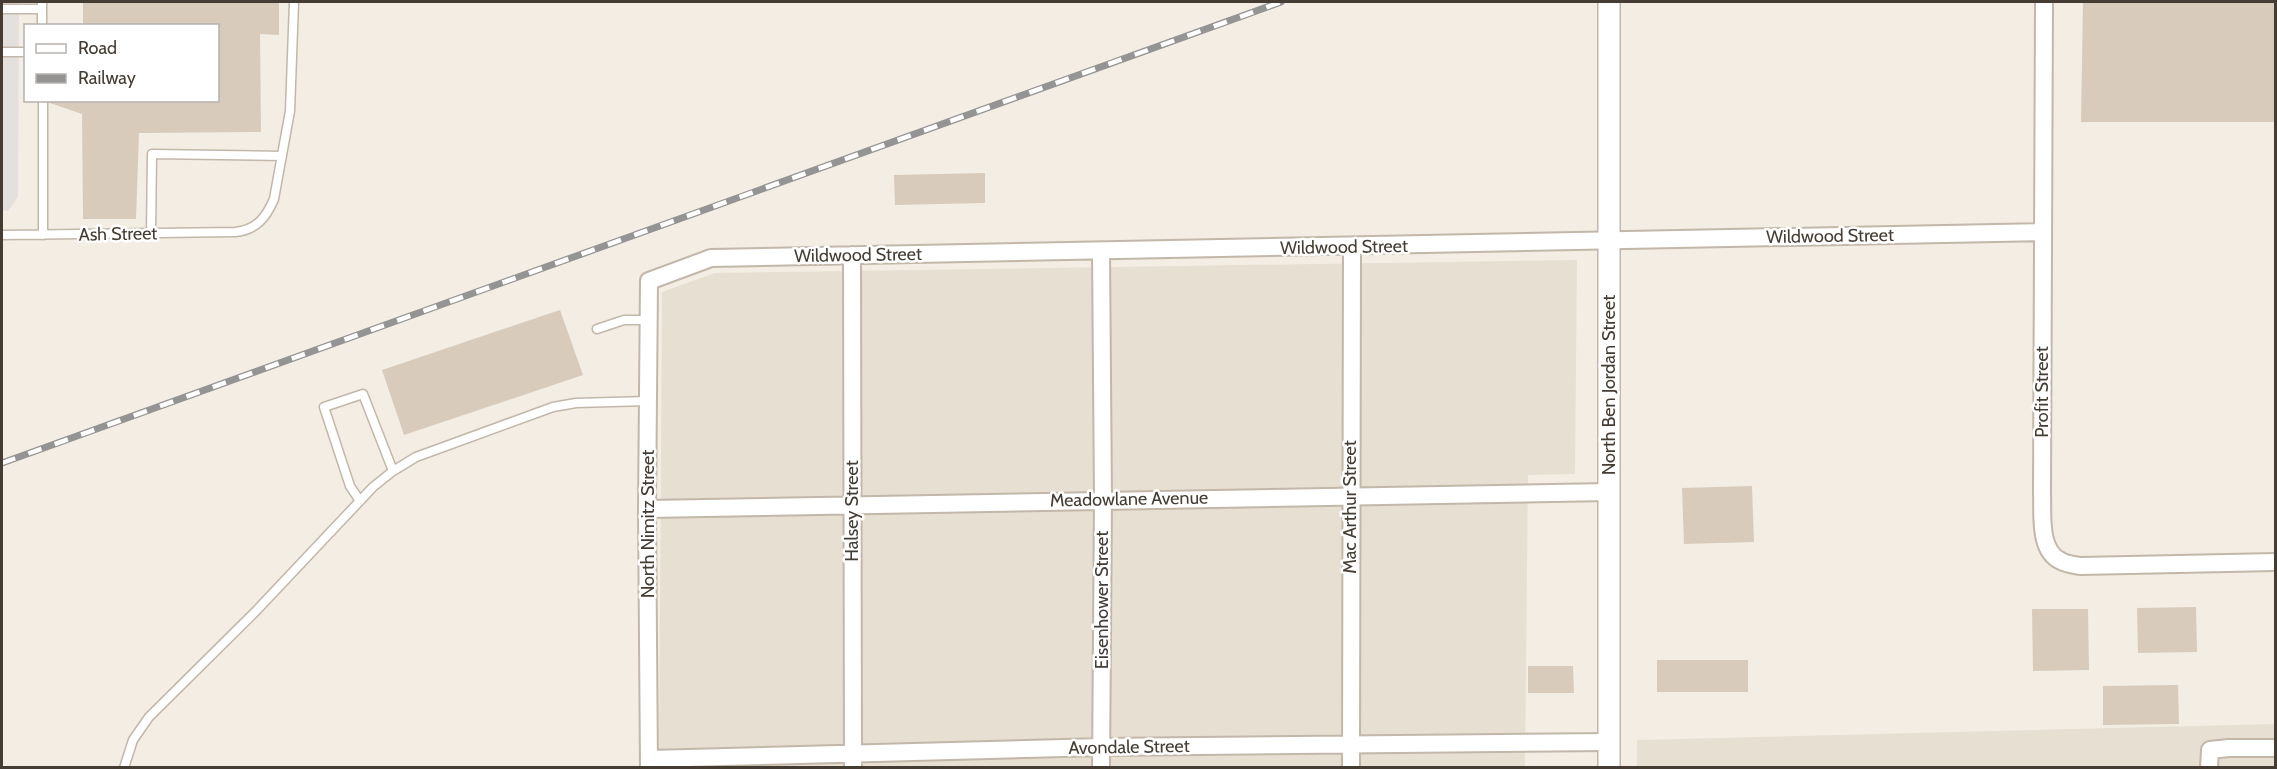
<svg xmlns="http://www.w3.org/2000/svg" width="2277" height="769" font-family="Cabin,sans-serif">
<style>
.residential{fill:#e7dfd2}
.parking{fill:#e3e0dd}
.building{fill:#d8cbbc}
.lines{fill:none;stroke-linecap:round;stroke-linejoin:round}
.service-casing{stroke:#c2b7a9;stroke-width:11}
.minor-casing{stroke:#c2b7a9;stroke-width:20}
.tertiary-casing{stroke:#c2b7a9;stroke-width:24}
.service{stroke:#fff;stroke-width:8}
.minor{stroke:#fff;stroke-width:16}
.tertiary{stroke:#fff;stroke-width:21}
.rail-casing{stroke:#949494;stroke-width:7}
.rail{stroke:#fff;stroke-width:4.5;stroke-dasharray:14;stroke-linecap:butt}
.labels{text-anchor:middle;dominant-baseline:central;stroke-width:5;stroke-linejoin:round;paint-order:stroke}
.street-label{font-size:18px;fill:#453d34;stroke:#fff}
</style>
<rect width="100%" height="100%" fill="#f3ede4"/>
<path class="residential" d="M1577,260L1575,474L1528,475L1525,767L659,768L662,292L715,273Z
M2275,724V767L1637,768V740Z"/>
<path class="parking" d="M2,2H19L18,197L8,211L2,210Z"/>
<path class="building" d="M83,2H279V35L260,34L261,132L139,133L136,219H83L82,114L50,103V100H218V26H83Z
M2083,2H2276V122H2081Z
M985,173V203L895,205L894,175Z
M560,310L583,375L404,435L382,370Z
M1752,486L1754,542L1684,544L1682,488Z
M2196,607L2197,652L2138,653L2137,608Z
M2032,609H2088L2089,670L2033,671Z
M1657,660H1748V692H1657Z
M1528,666H1573L1574,693H1528Z
M2178,685L2179,724L2103,725V686Z"/>
<g class="lines">
<g class="service-casing">
<path id="service" d="M42,2V26
M2,9H42
M2,52H26
M43,100V235
M151,233L152,154L282,156
M2,235L235,232C256,230 266,218 274,199L290,111L294,2
M597,329L624,320H649
M360,501L350,486L324,407L363,394L393,471
M124,768L133,740L149,717L256,611L373,487L393,471L416,457L553,407L576,403L648,401"/>
</g>
<g class="minor-casing">
<path id="minor" d="M2044,2L2042,493C2043,513 2038,551 2061,561C2066,564 2074,565 2080,566L2276,562
M852,255L853,768
M647,509L1610,492
M649,759L1101,747L1609,742
M649,768L647,509L649,281L711,258L2042,232
M1101,768L1103,499L1101,252
M1351,768L1352,247
M2209,768L2210,750L2229,748H2276"/>
</g>
<g class="tertiary-casing">
<path id="tertiary" d="M1609,2V768"/>
</g>
<use href="#service" class="service"/>
<use href="#minor" class="minor"/>
<use href="#tertiary" class="tertiary"/>
<g class="rail-casing">
<path id="rail" d="M2,463L1281,2"/>
</g>
<use href="#rail" class="rail"/>
</g>
<g class="labels">
<g class="street-label">
<text transform="translate(118 234) rotate(-1)">Ash Street</text>
<text transform="translate(1830 236) rotate(-1)">Wildwood Street</text>
<text transform="translate(1344 247) rotate(-1)">Wildwood Street</text>
<text transform="translate(858 255) rotate(-1)">Wildwood Street</text>
<text transform="translate(1609 385) rotate(-90)">North Ben Jordan Street</text>
<text transform="translate(2042 392) rotate(-90)">Profit Street</text>
<text transform="translate(1129 499) rotate(-1)">Meadowlane Avenue</text>
<text transform="translate(1350 507) rotate(-90)">Mac Arthur Street</text>
<text transform="translate(852 511) rotate(-90)">Halsey Street</text>
<text transform="translate(648 524) rotate(-90)">North Nimitz Street</text>
<text transform="translate(1102 600) rotate(-90)">Eisenhower Street</text>
<text transform="translate(1129 747) rotate(-1)">Avondale Street</text>
</g>
</g>
<rect width="2277" height="769" fill="none" stroke="#453d34" stroke-width="6"/>
<rect x="24" y="24" width="195" height="78" fill="#ffffff" stroke="#b5b1ae" stroke-width="1.5"/>
<rect x="36" y="44" width="30" height="9" fill="#ffffff" stroke="#b5b1ae" stroke-width="1.5"/>
<text x="78" y="54" font-size="18" fill="#453d34">Road</text>
<rect x="36" y="74" width="30" height="9" fill="#949494" stroke="#b5b1ae" stroke-width="1.5"/>
<text x="78" y="84" font-size="18" fill="#453d34">Railway</text>
</svg>
